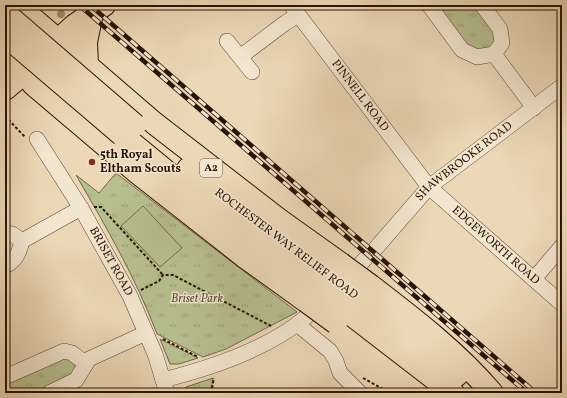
<svg xmlns="http://www.w3.org/2000/svg" width="567" height="398" font-family="Vollkorn,serif">
<style>
.grass{fill:url(#grass-tufts);stroke:#706949}
.pitch{fill:#b7bf8f;stroke:#706949}
.lines{fill:none;stroke-linecap:round;stroke-linejoin:round}
.minor-casing{stroke:#5a4430;stroke-width:16}
.highway-casing{stroke:#291303;stroke-width:24}
.path{stroke:#291303;stroke-width:2;stroke-dasharray:3 2;stroke-linecap:butt}
.minor{stroke:#f3e6d0;stroke-width:15}
.highway{stroke:#ecd8b7;stroke-width:22}
.rail-casing{stroke:#291303;stroke-width:4.5}
.rail{stroke:#f3e6d0;stroke-width:3;stroke-dasharray:9;stroke-linecap:butt}
.highway-bridge-casing{stroke:#291303;stroke-width:24;stroke-linecap:butt}
.highway-bridge{stroke:#ecd8b7;stroke-width:22}
.tree{fill:#9c8d6f}
.poi-dot{fill:#8f2418;stroke:#f3e6d0;stroke-width:1.5}
.labels{text-anchor:middle;dominant-baseline:central;stroke-width:3;stroke-linejoin:round;paint-order:stroke}
.shield{fill:#f3e6d0;stroke:#665240;stroke-width:1}
.shield-label{font-size:11px;font-weight:bold;fill:#291303}
.street-label{font-size:12px;fill:#291303;stroke:#f3e6d0}
.poi-label{font-size:12px;font-weight:bold;fill:#291303;stroke:#f3e6d0;text-anchor:start}
.park-label{font-size:12px;font-style:italic;fill:#5b4f34;stroke:#f3e6d0}
</style>
<defs>
<pattern id="grass-tufts" width="24" height="20" patternUnits="userSpaceOnUse"><rect width="24" height="20" fill="#b7bf8f"/><path d="M3 7l-1-3M5 7V3M7 7l1-3M15 17l-1-3M17 17v-4M19 17l1-3" fill="none" stroke="#9da37a"/></pattern>
</defs>
<rect width="100%" height="100%" fill="#ecd8b7"/>
<filter id="stains"><feTurbulence type="fractalNoise" baseFrequency=".005" numOctaves="4"/><feColorMatrix values="0 0 0 0 .2 0 0 0 0 .09 0 0 0 0 .02 0 0 0 .5 -.17"/></filter>
<radialGradient id="worn" r=".72"><stop offset=".6" stop-color="#630" stop-opacity="0"/><stop offset="1" stop-color="#630" stop-opacity=".3"/></radialGradient>
<path class="grass" d="M435,5H476L493,27L495,41L489,49L470,50Z
M116,173L297,312L226,349L203,357L157,334C136,278 106,227 76,175L99,193Z
M160,339L198,358L179,364H170Z
M66,357L76,364V367C59,394 33,393 5,393V382Z
M213,378L210,393H182L186,387Z"/>
<path class="pitch" d="M143,206L182,248L160,267L121,226Z"/>
<g class="lines">
<g class="minor-casing">
<g id="minor">
<path id="s1" d="M291,5L429,187L562,304"/>
<path d="M429,5L462,50L477,57L494,54L502,43L500,29L482,5"/>
<path d="M227,41L252,72"/>
<path d="M494,54L534,108"/>
<path d="M240,57L285,23L298,15"/>
<path id="s2" d="M37,139L81,208L130,296L155,354L167,393"/>
<path d="M5,233L12,234L22,241L81,208"/>
<path id="s3" d="M376,248L429,187L562,86"/>
<path d="M5,266C16,261 19,253 22,241"/>
<path d="M357,268L365,259"/>
<path d="M534,279L562,246"/>
<path d="M297,324L330,351L336,361L340,373L360,393"/>
<path d="M5,377L64,351L72,353L85,363"/>
<path d="M163,380C211,368 268,349 306,317"/>
<path d="M49,393L76,380L89,359L146,333"/>
</g>
</g>
<g class="highway-casing">
<path id="highway" d="M17,5L154,123L278,219L341,264
M53,45L75,25L104,5
M5,54L26,72L33,84L138,173L245,257L306,301
M87,65L86,42L92,13
M5,89L29,69
M122,135L195,195L317,290
M188,169L327,277
M371,286C414,319 457,352 492,393
M360,301L457,375
M348,312L453,393"/>
</g>
<path class="path" d="M5,116L25,137
M94,207H101L163,275
M141,290L159,281L163,275H173L271,326
M163,339L198,357
M363,378L390,393
M211,393L214,378"/>
<use href="#minor" class="minor"/>
<use href="#highway" class="highway"/>
<g class="rail-casing">
<path id="rail" d="M79,5L527,393
M90,5L536,393"/>
</g>
<use href="#rail" class="rail"/>
<g class="highway-bridge-casing">
<path id="highway-bridge" d="M5,13L135,125
M5,35L122,135
M341,264L371,286
M327,277L360,301
M317,290L348,312
M306,301L336,323"/>
</g>
<use href="#highway-bridge" class="highway-bridge"/>
</g>
<circle class="tree" cx="61" cy="14" r="4"/>
<circle class="poi-dot" cx="92" cy="162" r="4"/>
<g class="labels">
<rect class="shield" x="200" y="159" width="22" height="18" rx="3"/>
<g class="shield-label">
<text x="211" y="168">A2</text>
</g>
<g class="street-label">
<text stroke="none"><textPath href="#s1" startOffset="114">PINNELL ROAD</textPath></text>
<text stroke="none"><textPath href="#s3" startOffset="124">SHAWBROOKE ROAD</textPath></text>
<text transform="translate(286 244) rotate(37)">ROCHESTER WAY RELIEF ROAD</text>
<text stroke="none"><textPath href="#s1" startOffset="317">EDGEWORTH ROAD</textPath></text>
<text stroke="none"><textPath href="#s2" startOffset="143">BRISET ROAD</textPath></text>
</g>
<g class="poi-label">
<text x="100" y="155">5th Royal<tspan x="100" dy="14">Eltham Scouts</tspan></text>
</g>
<g class="park-label">
<text x="197" y="299">Briset Park</text>
</g>
</g>
<rect width="567" height="398" fill="none" stroke="#ecd8b7" stroke-width="20"/>
<rect x="6" y="6" width="555" height="386" fill="none" stroke="#291303" stroke-width="2"/>
<rect x="10" y="10" width="547" height="378" fill="none" stroke="#291303"/>
<rect width="100%" height="100%" filter="url(#stains)"/>
<rect width="100%" height="100%" fill="url(#worn)"/>
</svg>
